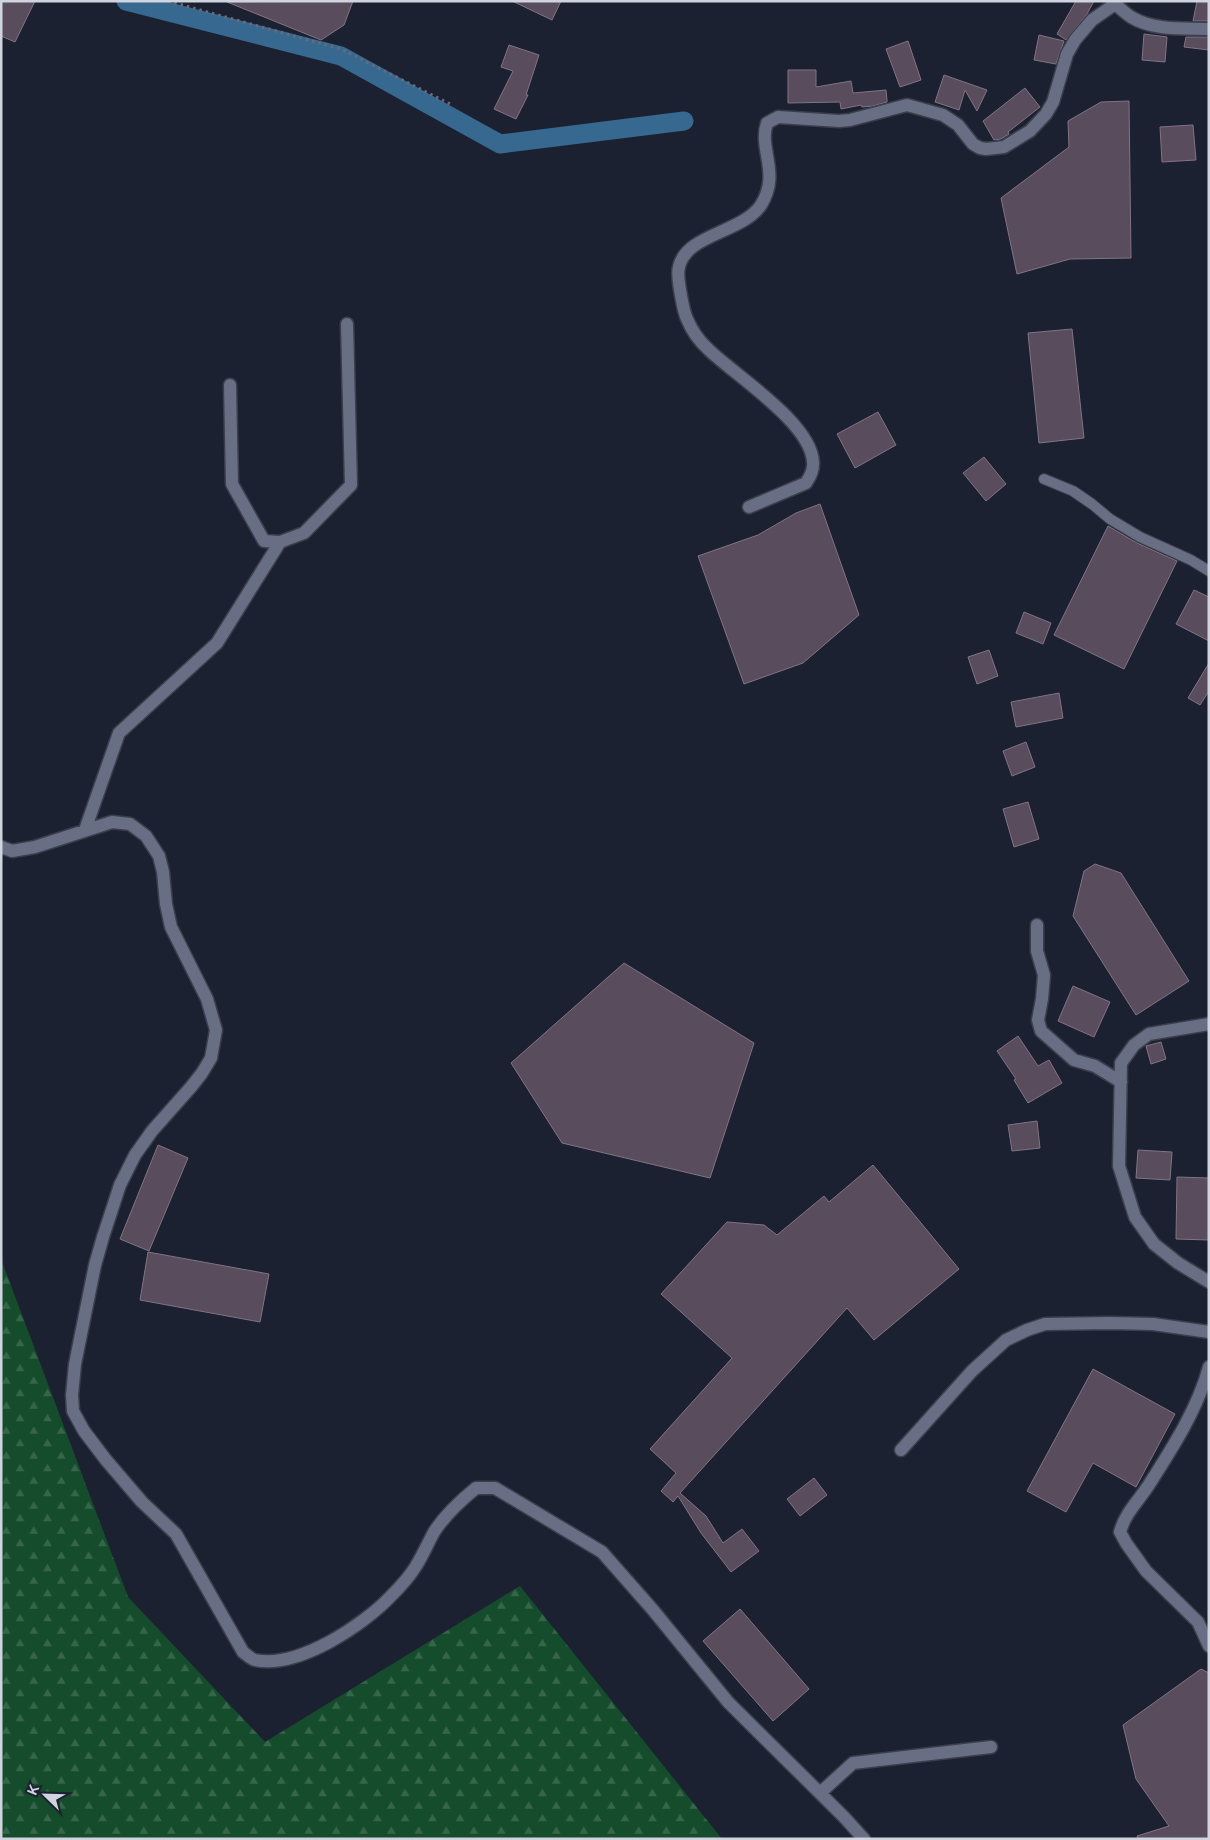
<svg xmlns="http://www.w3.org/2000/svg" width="1210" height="1840" font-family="Raleway,sans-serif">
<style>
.forest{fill:url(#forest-firs)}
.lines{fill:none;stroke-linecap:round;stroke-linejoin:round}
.canal{stroke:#376990;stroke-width:19}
.building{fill:#594c5d;stroke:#827386}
.service-casing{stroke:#3b3f4c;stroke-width:12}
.minor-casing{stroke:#3b3f4c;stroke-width:15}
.path{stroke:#676c7a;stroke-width:3;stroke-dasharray:2.5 4;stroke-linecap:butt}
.service{stroke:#686e83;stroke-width:10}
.minor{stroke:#686e83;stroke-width:12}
</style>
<defs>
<pattern id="forest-firs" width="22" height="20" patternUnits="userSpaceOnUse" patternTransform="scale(1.25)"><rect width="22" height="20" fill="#154c2c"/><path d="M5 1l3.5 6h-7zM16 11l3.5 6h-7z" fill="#36654a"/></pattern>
</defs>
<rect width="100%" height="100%" fill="#1c2131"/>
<path class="forest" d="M1,1259L128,1597L265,1742L520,1586L722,1839H1Z"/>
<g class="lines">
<path class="canal" d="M126,1L341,56L500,144L684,121"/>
</g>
<path class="building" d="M1,1H35L15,42L1,36Z
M353,1L344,25L321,40L227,2Z
M512,1H561L552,20Z
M1076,1H1094L1087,14L1066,40L1057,34Z
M1197,1H1209V21H1193Z
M1144,34L1167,37L1165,62L1142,60Z
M1039,35L1064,41L1056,64L1034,60Z
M1186,37H1209V50L1184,47Z
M908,41L921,80L900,87L886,49Z
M509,45L539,55L526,95H528L516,119L494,109L513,71L501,67Z
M788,70H816V87L851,81L853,93L886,90L887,100V102L873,106L862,107L861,105L841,109L840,102L788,103Z
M944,75L987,90L977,111L965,90L959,110L935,102Z
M1025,88L1040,107L1008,132L1009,134L1001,139L994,140L983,121Z
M1129,101L1131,258L1070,259L1017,274L1001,198L1069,147L1068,121L1101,102Z
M1193,125L1196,160L1162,162L1160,127Z
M1072,329L1084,438L1039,443L1028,333Z
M878,412L896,445L855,468L837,434Z
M984,457L1006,484L986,501L963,473Z
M820,504L859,615L803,663L744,684L698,556L758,535L796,513Z
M1108,526L1137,543L1177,561L1124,669L1054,635Z
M1194,590L1209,597V641L1176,624Z
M1024,612L1051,623L1043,644L1016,633Z
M989,650L998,676L977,684L968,657Z
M1209,663V691L1200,705L1188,698Z
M1059,693L1063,718L1016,727L1011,702Z
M1026,742L1035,767L1012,776L1003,751Z
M1028,802L1039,839L1014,847L1003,809Z
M1095,864L1121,873L1189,981L1136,1015L1073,916L1084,871Z
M624,963L754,1043L710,1178L562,1143L511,1063Z
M1073,986L1110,1002L1094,1037L1058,1021Z
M1018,1036L1038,1066L1049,1060L1062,1083L1028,1103L1014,1080L1016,1079L997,1051Z
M1161,1042L1166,1059L1151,1064L1146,1046Z
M1037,1121L1040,1148L1012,1151L1008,1125Z
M158,1145L188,1158L149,1251L120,1239Z
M1138,1150L1172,1152L1170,1180L1136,1178Z
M873,1165L959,1269L874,1340L847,1308L680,1493L706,1516L723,1543L742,1529L759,1551L731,1572L701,1533L678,1496L673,1502L661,1491L676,1473L650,1449L732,1358L661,1294L727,1222L764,1225L777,1235L824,1196L829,1202Z
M1177,1177L1209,1178V1240L1176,1239Z
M148,1252L269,1274L260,1322L140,1300Z
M1093,1369L1175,1414L1136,1487L1093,1463L1066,1512L1027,1491Z
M814,1478L827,1495L800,1516L787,1499Z
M740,1609L809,1689L773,1721L703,1641Z
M1201,1669L1209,1673V1839H1138L1137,1836L1169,1826L1136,1779L1123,1725Z"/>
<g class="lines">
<g class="service-casing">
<path id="service" d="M1044,479L1073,491L1092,504L1110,519L1140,537L1191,560L1209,571"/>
</g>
<g class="minor-casing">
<path id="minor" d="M1114,1L1115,4C1120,8 1125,13 1131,17C1154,31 1183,28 1209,29
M230,385L232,484L264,541L280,542L304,533L351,485L347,324
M749,507L806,483C810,477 814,470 813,462C811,423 736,376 709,350C700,342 692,331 687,319C683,310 682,300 680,290C679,282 677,274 679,267C686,234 742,233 761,205C781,173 758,149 767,123L778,117L839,121L850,120L907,105L943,115L958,125L973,144L980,148L986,149L1004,147L1030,131L1046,114L1053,102L1067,54L1075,40L1092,20L1115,4
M85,830L119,733L217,643L280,542
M1,847L12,851L35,847L112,822L130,824L146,836L159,856L163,872L166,904L171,927L207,999L216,1030L211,1058L202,1073L191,1087L152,1131L135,1155L120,1185L103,1237L95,1265L75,1364L72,1395L73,1411L84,1431L106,1460L142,1502L176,1534L243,1652C247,1655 251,1659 255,1660C298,1669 364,1625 392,1595C401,1586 410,1576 416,1566C423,1555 428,1543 434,1532C445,1515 460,1501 476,1488H495L602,1552L653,1610L728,1702L844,1817L864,1839
M1037,925V951L1044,975L1042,999L1038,1020L1041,1031L1074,1060L1095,1066L1121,1082
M1209,1024L1149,1034L1134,1045L1121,1063L1119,1166L1135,1217L1154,1244L1178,1263L1209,1282
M1209,1367C1198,1408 1173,1447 1150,1483C1139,1501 1126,1511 1120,1532L1126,1543L1146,1571L1198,1622L1209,1646
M901,1450L972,1371L1006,1340L1027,1330L1045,1324L1110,1323L1153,1324L1209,1332
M820,1793L853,1763L991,1747"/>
</g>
<path class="path" d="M168,1L341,49L452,105"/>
<use href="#service" class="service"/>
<use href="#minor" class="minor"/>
</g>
<rect width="1210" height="1840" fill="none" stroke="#d0d4df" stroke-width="5"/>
<g transform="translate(45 1795) rotate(293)" stroke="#1c2131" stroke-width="4" paint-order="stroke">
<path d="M0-4L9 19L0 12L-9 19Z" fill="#d0d4df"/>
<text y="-8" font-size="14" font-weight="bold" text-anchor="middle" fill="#d0d4df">K</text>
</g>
</svg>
